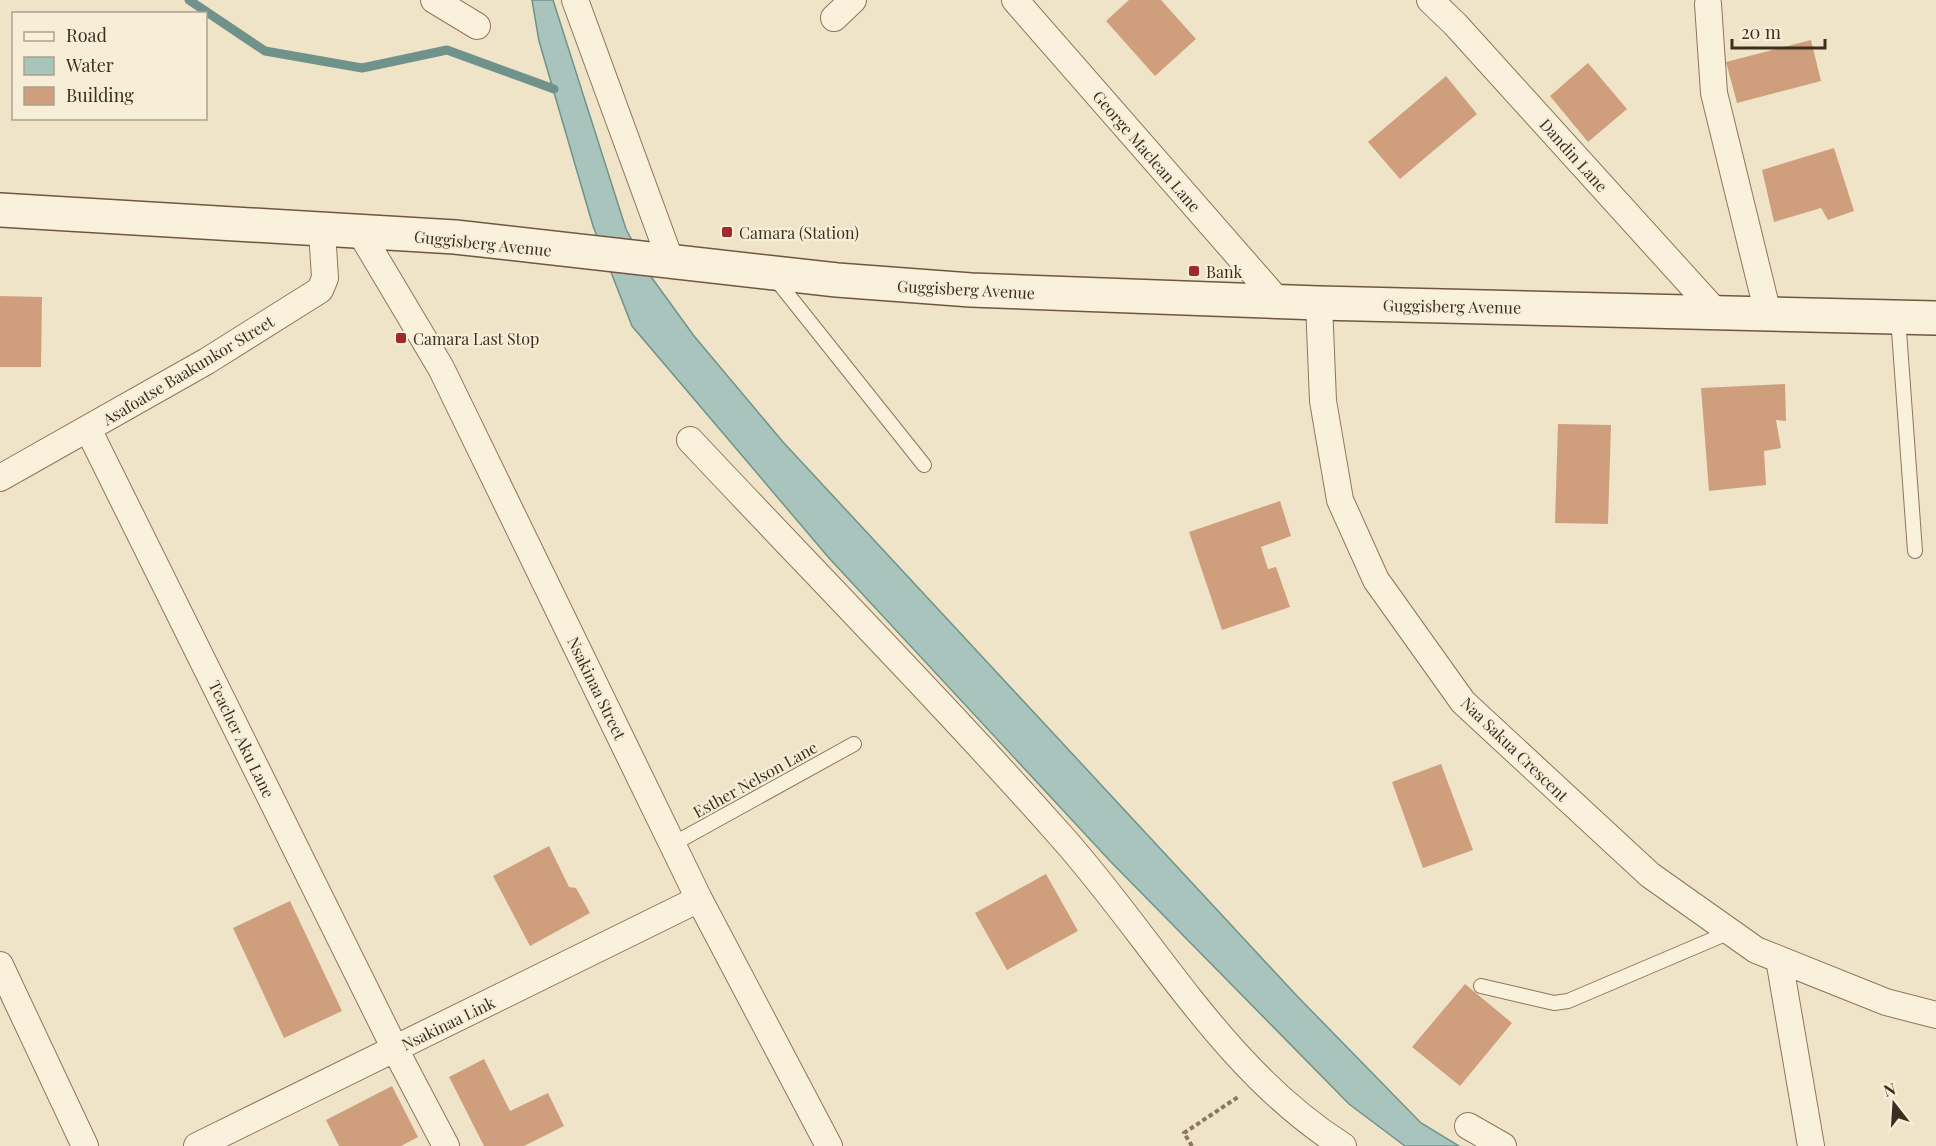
<svg xmlns="http://www.w3.org/2000/svg" width="1936" height="1146" font-family="'Playfair Display',serif">
<style>
.water{fill:#a9c4bc;stroke:#6f938a;stroke-width:1.5}
.lines{fill:none;stroke-linecap:round;stroke-linejoin:round}
.stream{stroke:#6f938a;stroke-width:9}
.building{fill:#cf9f7d}
.lane-casing{stroke:#8d765c;stroke-width:16}
.street-casing{stroke:#8d765c;stroke-width:28}
.secondary-casing{stroke:#6f573f;stroke-width:36}
.path{stroke:#8d765c;stroke-width:4;stroke-dasharray:4.5 3;stroke-linecap:butt}
.lane{stroke:#faf1dc;stroke-width:14}
.street{stroke:#faf1dc;stroke-width:26}
.secondary{stroke:#faf1dc;stroke-width:33}
.poi-dot{fill:#9e2a2b;stroke:#f7eed8;stroke-width:2}
.labels{text-anchor:middle;dominant-baseline:central;stroke-width:4.5;stroke-linejoin:round;paint-order:stroke}
.street-label{font-size:16px;fill:#3d2e20;stroke:#f7eed8}
.poi-label{font-size:16px;fill:#3d2e20;stroke:#f7eed8;text-anchor:start}
</style>
<rect width="100%" height="100%" fill="#f0e4c8"/>
<path class="water" d="M532,0H553L626,229L652,278L694,336L783,442L1297,996L1421,1123L1459,1146H1405L1349,1104L1111,862L829,558L632,326L593,226L539,41Z"/>
<g class="lines">
<path class="stream" d="M189,0L265,51L362,68L447,50L554,89"/>
</g>
<path class="building" d="M1129,0H1161L1196,39L1155,76L1106,21Z
M1811,40L1821,81L1737,103L1726,62Z
M1588,63L1627,109L1588,142L1550,96Z
M1446,76L1477,114L1400,179L1368,142Z
M1834,148L1854,211L1828,220L1821,208L1774,222L1762,170Z
M0,296L42,297L41,367H0Z
M1785,384L1786,421L1776,420L1781,448L1764,451L1766,485L1709,491L1701,388Z
M1558,424L1611,425L1608,524L1555,523Z
M1280,501L1291,536L1261,547L1268,569L1276,567L1290,607L1222,630L1189,532Z
M1441,764L1473,850L1423,868L1392,782Z
M549,846L569,887L576,888L590,913L530,946L493,876Z
M1046,874L1078,931L1007,970L975,913Z
M290,901L342,1011L284,1038L233,928Z
M1465,984L1512,1023L1460,1086L1412,1047Z
M484,1059L510,1111L548,1093L564,1126L524,1146H484L449,1077Z
M392,1086L418,1137L401,1146H339L326,1120Z"/>
<g class="lines">
<g class="lane-casing">
<path id="lane" d="M774,277L924,465
M1898,317L1915,551
M673,844L854,744
M1481,986L1554,1003L1568,1001L1730,932"/>
</g>
<g class="street-casing">
<path id="street" d="M434,0L477,26
M575,0L671,262
M1015,0L1279,302
M1430,0L1455,24L1716,312
M1708,4L1714,93L1768,314
M834,18L853,0
M360,232L441,368L699,899L829,1146
M1319,303L1323,401L1340,500L1376,580L1463,702L1650,875L1756,950L1886,1002L1936,1015
M88,429L395,1049L446,1146
M690,440C813,571 941,701 1061,836C1154,940 1223,1070 1343,1146
M0,478L207,361L320,290L325,278L322,230
M1779,959L1811,1146
M0,965L85,1146
M1468,1126L1503,1146
M197,1146L699,899"/>
</g>
<g class="secondary-casing">
<path id="secondary" d="M0,210L455,237L837,280L971,290L1319,303L1936,318"/>
</g>
<path class="path" d="M1192,1146L1184,1133L1238,1097"/>
<use href="#lane" class="lane"/>
<use href="#street" class="street"/>
<use href="#secondary" class="secondary"/>
</g>
<g class="poi-dot">
<rect x="721" y="226" width="12" height="12" rx="3"/>
<rect x="1188" y="265" width="12" height="12" rx="3"/>
<rect x="395" y="332" width="12" height="12" rx="3"/>
</g>
<g class="labels">
<g class="street-label">
<text transform="translate(1147 151) rotate(49)">George Maclean Lane</text>
<text transform="translate(1574 155) rotate(48)">Dandin Lane</text>
<text transform="translate(483 243) rotate(6)">Guggisberg Avenue</text>
<text transform="translate(966 289) rotate(3)">Guggisberg Avenue</text>
<text transform="translate(1452 306) rotate(1)">Guggisberg Avenue</text>
<text transform="translate(188 370) rotate(-31)">Asafoatse Baakunkor Street</text>
<text transform="translate(597 688) rotate(64)">Nsakinaa Street</text>
<text transform="translate(242 739) rotate(64)">Teacher Aku Lane</text>
<text transform="translate(1515 749) rotate(44)">Naa Sakua Crescent</text>
<text transform="translate(755 779) rotate(-29)">Esther Nelson Lane</text>
<text transform="translate(448 1023) rotate(-26)">Nsakinaa Link</text>
</g>
<g class="poi-label">
<text x="739" y="232">Camara (Station)</text>
<text x="1206" y="271">Bank</text>
<text x="413" y="338">Camara Last Stop</text>
</g>
</g>
<rect x="12" y="12" width="195" height="108" fill="#f7eed8" stroke="#ada18e" stroke-width="1.5"/>
<rect x="24" y="32" width="30" height="9" fill="#faf1dc" stroke="#ada18e" stroke-width="1.5"/>
<text x="66" y="42" font-size="18" fill="#3d2e20">Road</text>
<rect x="24" y="57" width="30" height="18" fill="#a9c4bc" stroke="#ada18e" stroke-width="1.5"/>
<text x="66" y="72" font-size="18" fill="#3d2e20">Water</text>
<rect x="24" y="87" width="30" height="18" fill="#cf9f7d" stroke="#ada18e" stroke-width="1.5"/>
<text x="66" y="102" font-size="18" fill="#3d2e20">Building</text>
<g transform="translate(1894 1104) rotate(343)" stroke="#f7eed8" stroke-width="4.5" paint-order="stroke">
<path d="M0-4.5L10 22L0 15L-10 22Z" fill="#3d2e20"/>
<text y="-9" font-size="16" font-weight="bold" text-anchor="middle" fill="#3d2e20">N</text>
</g>
<path d="M1732 39v9h93v-9" fill="none" stroke="#3d2e20" stroke-width="3"/>
<text x="1741" y="39" font-size="18" fill="#3d2e20" stroke="#f7eed8" stroke-width="4.5" paint-order="stroke">20 m</text>
</svg>
